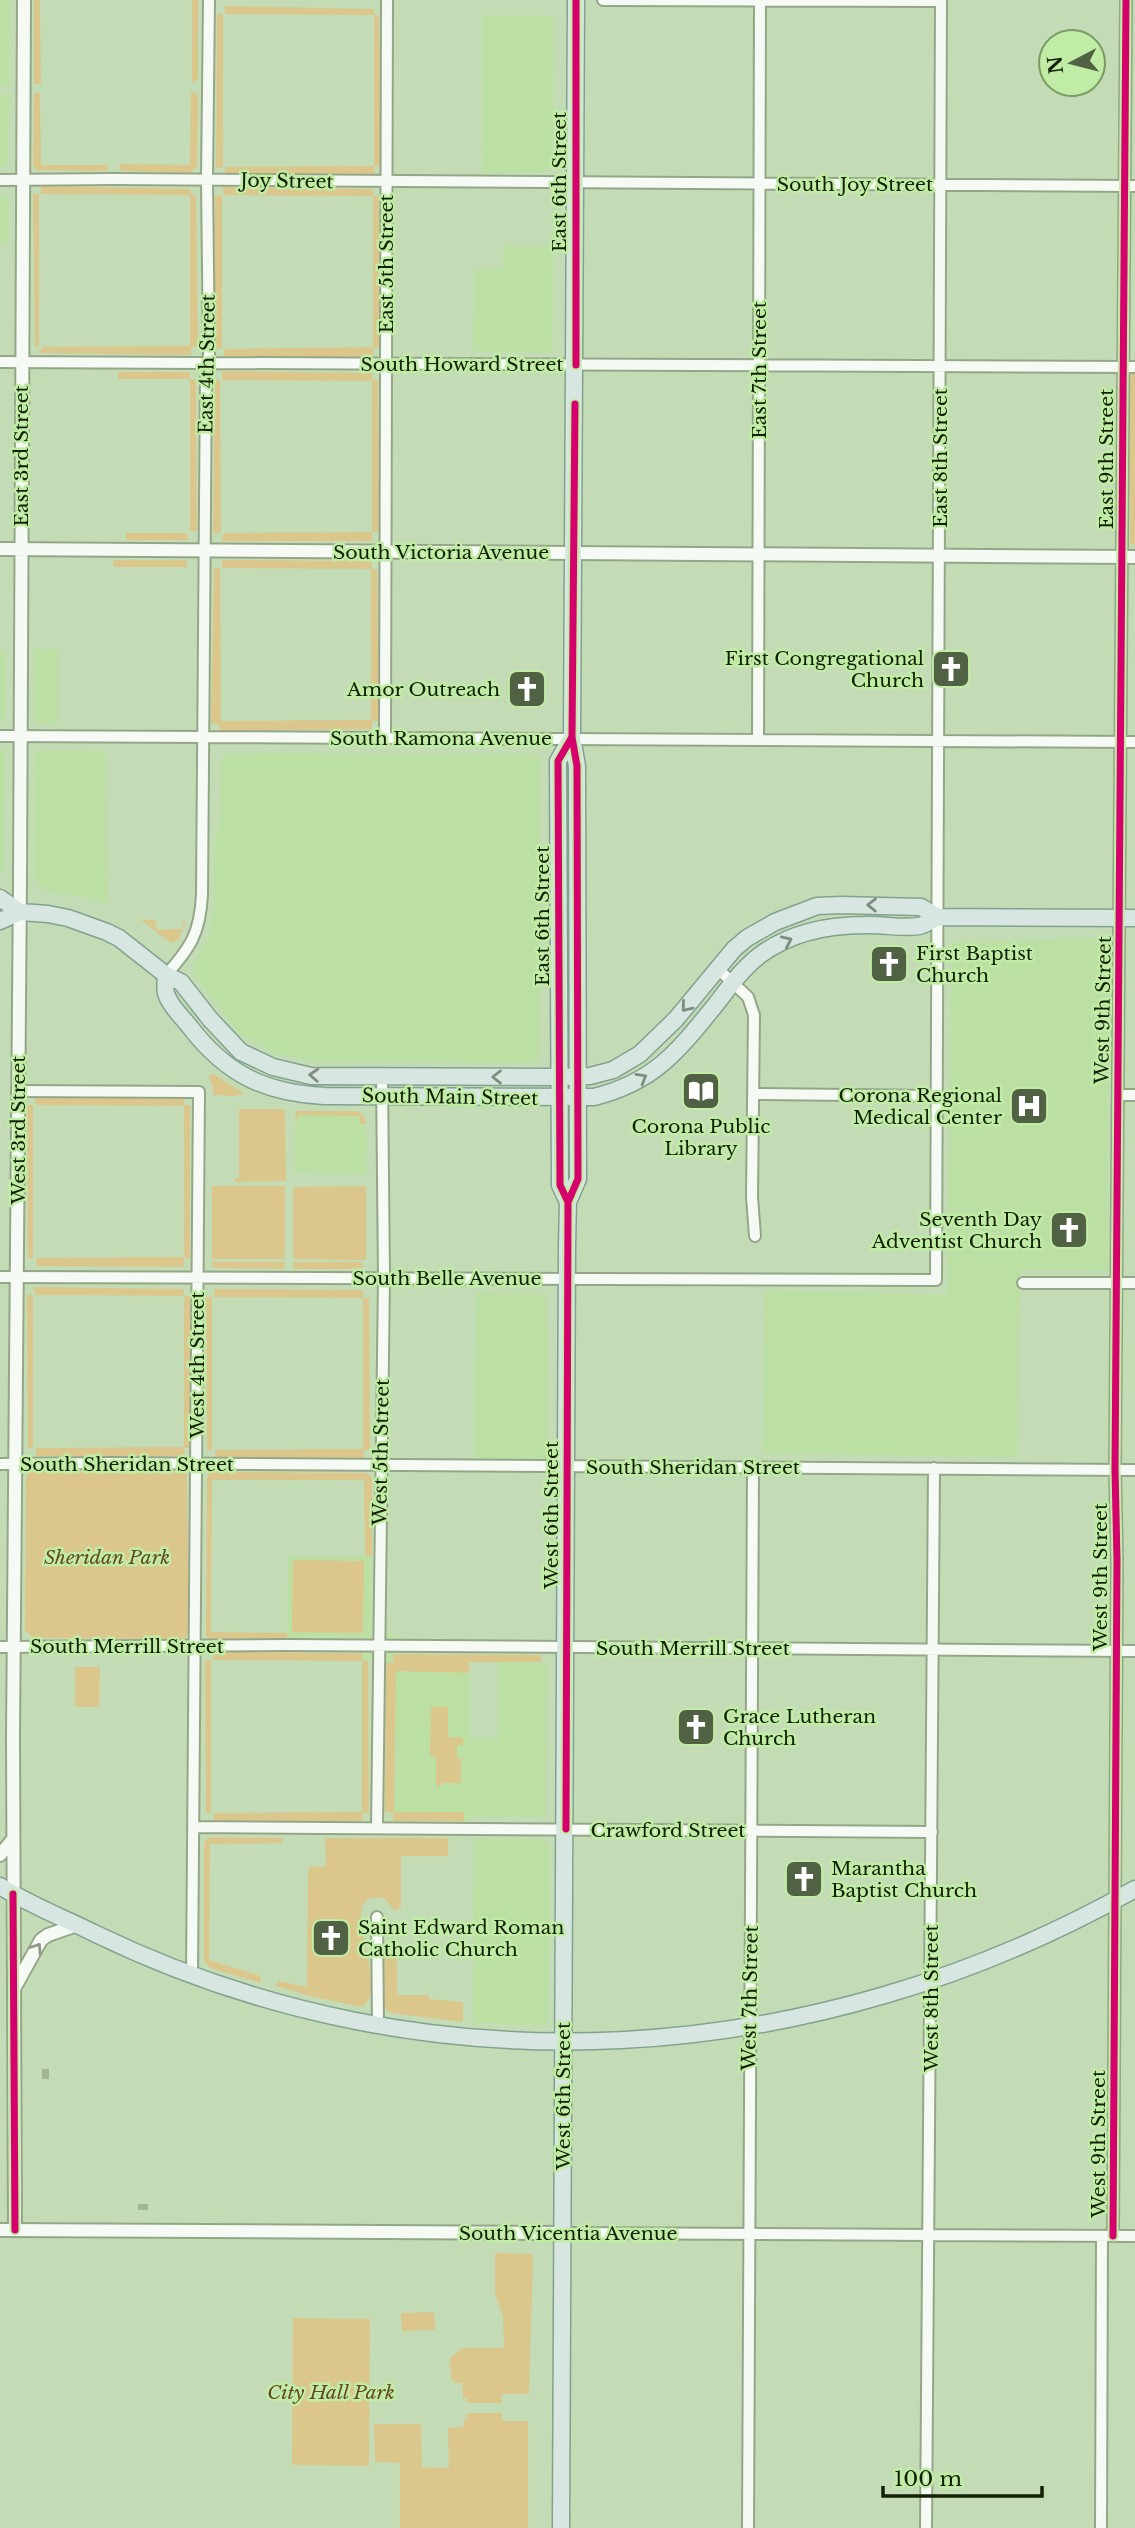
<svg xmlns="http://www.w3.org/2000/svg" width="1135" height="2528" font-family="'Libre Baskerville',serif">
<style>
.built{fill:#bce0a4}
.green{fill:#dbc78b}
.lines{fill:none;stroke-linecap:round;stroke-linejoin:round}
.minor-tunnel{stroke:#a0b792;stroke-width:10;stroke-dasharray:10 5;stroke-linecap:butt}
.minor-casing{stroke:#94a688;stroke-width:14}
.tertiary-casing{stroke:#94a688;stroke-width:16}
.primary-casing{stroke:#80a28e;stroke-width:19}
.minor{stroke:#f6faf4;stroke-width:10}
.tertiary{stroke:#f6faf4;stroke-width:12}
.primary{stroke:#d7e6e0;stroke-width:16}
.cycleway-casing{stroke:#c1eca5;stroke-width:11}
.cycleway{stroke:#d6006c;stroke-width:7}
.oneway{stroke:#7e8d7e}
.oneway2{stroke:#8f9889}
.labels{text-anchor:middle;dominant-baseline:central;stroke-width:5;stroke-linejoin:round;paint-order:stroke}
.street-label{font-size:19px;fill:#122106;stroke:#c1eca5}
.poi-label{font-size:19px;fill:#122106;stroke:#c1eca5;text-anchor:end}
.park-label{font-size:19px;font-style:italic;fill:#654921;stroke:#c1eca5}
</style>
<rect width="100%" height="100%" fill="#c4dcb5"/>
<path class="built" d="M0,0H9V85H0Z
M483,15L554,16L552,164L543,173H482Z
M0,94H9L7,166H0Z
M0,195H8V243H0Z
M504,245L553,246L552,353L473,351L475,270L503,269Z
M34,649H58V723H35L34,721Z
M0,651H5V716L0,724Z
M0,750H5L4,871L0,875Z
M42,750L105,751L108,905L89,898L42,890L35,879L34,754Z
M225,753L533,755L540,758V1054L537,1061L534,1063L309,1061L273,1053L238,1032L192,971V966L207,941L213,913L214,846L221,817L220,763Z
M1109,938L1108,1271L1020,1270L1017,1457L763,1453L765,1291L947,1294L952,942Z
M295,1111H356L362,1113L366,1122L367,1170L364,1175L294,1172Z
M476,1292L547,1294V1460L474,1458Z
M288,1556H372V1633H394V1654L469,1655V1739H498V1662L547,1663L546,1817L469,1816V1821H393V1813L385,1812V1661H362L361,1640H287Z
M474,1838L540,1839L547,1841L550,1847L548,2017L546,2025L544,2026L473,2023Z"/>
<path class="green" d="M34,0H40L41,84H34Z
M192,0H198V79L192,83Z
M225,6L373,9L374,14L379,16L381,167L374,166L375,175L224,176L226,167L374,166V15L225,14Z
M217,14H223V167L216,168Z
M191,92L197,93L198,97L197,166L190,173L121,171L119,164L190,165Z
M34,93H40L41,165H109L107,171L36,170L33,165Z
M41,186L190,189L191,194L196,196L198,347H191V355L38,353L43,347L190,346V195L41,194Z
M223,187L373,189V196H379L380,348H373L374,357L223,358L225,349L373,347V196L224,195Z
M33,194H39V347H35Z
M222,195V348L214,350L215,196Z
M222,371L372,373V380H378L379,532H372V541H221L224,533L372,532V381L222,380Z
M118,372H190V379H196L197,531H190V379H118Z
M1128,373H1135V545L1130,544Z
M215,380H220L221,533H213Z
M126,533H187L188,540H126Z
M113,560H187V567H114Z
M222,560L371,561L372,569H377L379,721H372V729L220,731L218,724L211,723L214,568H220L221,721L371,720V569L222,568Z
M141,920H155L157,930L182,929L183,921H186L178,940L171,943Z
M212,1073L245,1094L233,1096L213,1095V1086L209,1078Z
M35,1097L184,1098V1105H190V1259L184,1257L183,1267L37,1266L36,1258L184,1257V1106L35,1105Z
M27,1105H33V1258H28Z
M239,1109H285L286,1181L235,1182V1179L239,1178Z
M295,1111H356L363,1115L367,1124H360L359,1116L298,1115L297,1124Z
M212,1186H285V1259H212Z
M366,1186V1260L293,1259V1187Z
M212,1262H285L284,1269L215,1268L212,1267Z
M293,1262H361L364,1267L352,1269H294Z
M34,1287L184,1289V1296H190L191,1448H184L185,1456H36V1448L184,1447V1296L35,1295Z
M214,1289L363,1290V1298H369L370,1450H363L364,1458H216L215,1450L363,1449V1298L214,1297Z
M27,1295H33V1448H28Z
M206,1297H212V1450H207Z
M37,1471L187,1473L189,1631L185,1639L33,1638L25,1630L26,1478L29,1472Z
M212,1472L366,1473L372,1477V1556H365L364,1480H212L211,1632L287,1633V1640L210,1639L206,1637L207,1480L208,1473Z
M293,1560L364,1561L363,1633L292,1632Z
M212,1652L362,1653V1661H368L369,1813H362L363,1821H214V1813L362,1812V1661L213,1660Z
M393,1654L541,1655V1662H469V1673L396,1671L394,1812H464V1821H393V1813L385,1812L386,1663H393Z
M205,1660H211V1813H206Z
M75,1667H100L99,1707H75Z
M431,1707H448V1737L463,1738V1745H457V1758H461V1783H442L441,1786H436V1757L430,1756Z
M212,1837L282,1838L283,1843L210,1844L209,1960L261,1976L260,1983L210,1968L204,1961V1845L206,1839Z
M325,1838H448V1856H401V1907L394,1911L386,1899C328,1885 394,1987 362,2007L313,1997L276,1986L278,1981L307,1987L308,1877L309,1867L326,1866Z
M397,1950V1995H429V1999L463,2002V2022L391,2013L386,2010L384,2004L385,1953Z
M495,2253L533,2254L529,2394H502V2403H467V2398H463L462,2383H455L451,2379L450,2358L463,2348H504L503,2317L495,2293Z
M434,2312L435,2330L402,2331L401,2313Z
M293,2318L370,2319L369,2466L292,2465Z
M467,2413H502V2421H528V2528H400V2463L375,2462L374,2424H421L422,2467L449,2468L448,2428L463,2427L464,2419H467Z"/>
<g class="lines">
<path class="minor-tunnel" d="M42,2074H49
M143,2204V2210"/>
<g class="minor-casing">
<path id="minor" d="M603,0L941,1
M0,180L114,179L1135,186
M0,362L1135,367
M0,736L1135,742
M385,738L387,0
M758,740L760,0
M717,968L748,997L754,1015L752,1197L755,1236
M166,975C191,947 200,933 202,895L206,374L209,355L207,180L209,0
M17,1091L199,1092L192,1975
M754,1094L937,1096
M1118,1095H1135
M0,1277L936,1280L941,0
M1023,1283H1135
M0,1464L107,1463L1135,1470
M0,1647L287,1645L1135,1651
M194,1827L932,1832
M377,1828L384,1277L382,1076
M377,1917L378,2024
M562,2233L1135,2236
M1113,2236L1117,1560L1115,1469L1126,0
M748,2528L753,1467
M926,2528L934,1468
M1101,2528L1102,2236"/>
</g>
<g class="tertiary-casing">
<path id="tertiary" d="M0,549L1135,557
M0,1855L13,1839
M15,1987L41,1940L48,1935L77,1925
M0,2230L562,2233
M15,2230L13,1736L20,882L24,0"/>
</g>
<g class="primary-casing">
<path id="primary" d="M0,898L20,912
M0,921L20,912L48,914L68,918L107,932L119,938L166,975L181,982L210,1019L241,1052L273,1067L311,1076L558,1077L590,1076L613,1070L640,1054L676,1019L734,949L747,938L775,922L817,906L841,905L921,907L938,917
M166,975C166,981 164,991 167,996C171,1007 183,1018 190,1027C226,1074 265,1093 324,1096L594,1097C655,1082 679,1050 717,1003C730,986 743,968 760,955C790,933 829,925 865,925C882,924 902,929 919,926C925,925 932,920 938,917L1135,918
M568,1202L560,1185L558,761L572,737
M0,1886C30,1905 64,1918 96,1934C431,2096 814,2070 1135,1889
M561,2528L567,1245L568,1202L578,1179L577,766L572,737L576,0"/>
</g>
<use href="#minor" class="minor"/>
<use href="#tertiary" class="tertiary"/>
<use href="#primary" class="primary"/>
<g class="cycleway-casing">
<path id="cycleway" d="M576,365V0
M568,1202L560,1185L558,761L572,737
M566,1829L568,1202L578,1179L577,766L572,737L575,404
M13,1894L15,2230
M1113,2236L1117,1560L1115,1469L1126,0"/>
</g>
<use href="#cycleway" class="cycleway"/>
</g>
<defs><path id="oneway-chevron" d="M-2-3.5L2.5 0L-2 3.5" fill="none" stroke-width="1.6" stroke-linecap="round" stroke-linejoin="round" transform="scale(1.75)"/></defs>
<g class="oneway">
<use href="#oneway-chevron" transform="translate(872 905) rotate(-179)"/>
<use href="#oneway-chevron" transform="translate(787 941) rotate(-24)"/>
<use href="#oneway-chevron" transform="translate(686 1007) rotate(129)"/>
<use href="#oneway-chevron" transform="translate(314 1075) rotate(-177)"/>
<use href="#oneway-chevron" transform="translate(497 1077) rotate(-180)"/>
<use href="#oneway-chevron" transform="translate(642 1078) rotate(-30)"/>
</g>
<use class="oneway2" href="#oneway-chevron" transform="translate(37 1948) rotate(-56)"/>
<defs>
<g id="church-square" transform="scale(2.0125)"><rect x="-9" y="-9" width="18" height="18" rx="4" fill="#506243" stroke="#c1eca5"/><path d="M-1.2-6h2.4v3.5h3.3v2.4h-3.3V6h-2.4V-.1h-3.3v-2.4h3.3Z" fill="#fff"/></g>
<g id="library-square" transform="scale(2.0125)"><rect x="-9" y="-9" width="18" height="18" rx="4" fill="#506243" stroke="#c1eca5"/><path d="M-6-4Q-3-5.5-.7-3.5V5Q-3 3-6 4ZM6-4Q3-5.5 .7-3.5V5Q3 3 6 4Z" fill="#fff"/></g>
<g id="hospital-square" transform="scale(2.0125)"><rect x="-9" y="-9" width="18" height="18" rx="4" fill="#506243" stroke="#c1eca5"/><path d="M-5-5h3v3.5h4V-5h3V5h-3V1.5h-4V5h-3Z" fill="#fff"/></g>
</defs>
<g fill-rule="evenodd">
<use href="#church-square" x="951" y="669"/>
<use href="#church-square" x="527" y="689"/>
<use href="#church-square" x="889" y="964"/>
<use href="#library-square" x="701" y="1091"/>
<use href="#hospital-square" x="1029" y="1106"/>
<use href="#church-square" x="1069" y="1230"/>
<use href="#church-square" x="696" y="1727"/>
<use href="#church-square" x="804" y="1879"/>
<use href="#church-square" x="331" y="1938"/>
</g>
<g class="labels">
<g class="street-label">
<text transform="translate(287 181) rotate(1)">Joy Street</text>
<text transform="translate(559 182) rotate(-90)">East 6th Street</text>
<text x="855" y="184">South Joy Street</text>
<text transform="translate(386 264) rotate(-90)">East 5th Street</text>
<text transform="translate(207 364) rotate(-89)">East 4th Street</text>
<text x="462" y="364">South Howard Street</text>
<text transform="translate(759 370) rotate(-90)">East 7th Street</text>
<text transform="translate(21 456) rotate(-90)">East 3rd Street</text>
<text transform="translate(940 458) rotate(-90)">East 8th Street</text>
<text transform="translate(1106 459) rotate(-90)">East 9th Street</text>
<text x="441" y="552">South Victoria Avenue</text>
<text x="441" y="738">South Ramona Avenue</text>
<text transform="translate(542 916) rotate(-90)">East 6th Street</text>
<text transform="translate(1103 1010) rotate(-89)">West 9th Street</text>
<text transform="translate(450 1097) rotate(1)">South Main Street</text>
<text transform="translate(18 1130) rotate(-90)">West 3rd Street</text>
<text x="447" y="1278">South Belle Avenue</text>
<text transform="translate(197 1365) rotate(-90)">West 4th Street</text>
<text transform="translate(381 1452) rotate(-89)">West 5th Street</text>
<text x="127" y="1464">South Sheridan Street</text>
<text x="693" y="1467">South Sheridan Street</text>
<text transform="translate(551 1515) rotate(-90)">West 6th Street</text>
<text transform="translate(1100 1577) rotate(-90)">West 9th Street</text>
<text x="127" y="1646">South Merrill Street</text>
<text x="693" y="1648">South Merrill Street</text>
<text x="668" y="1830">Crawford Street</text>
<text transform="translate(750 1998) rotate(-89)">West 7th Street</text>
<text transform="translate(931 1998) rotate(-90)">West 8th Street</text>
<text transform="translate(563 2096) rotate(-90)">West 6th Street</text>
<text transform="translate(1098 2144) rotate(-90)">West 9th Street</text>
<text x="568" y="2233">South Vicentia Avenue</text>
</g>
<g class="poi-label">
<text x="924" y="658">First Congregational<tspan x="924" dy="22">Church</tspan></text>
<text x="500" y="689">Amor Outreach</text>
<text x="916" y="953" text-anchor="start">First Baptist<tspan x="916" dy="22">Church</tspan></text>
<text x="1002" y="1095">Corona Regional<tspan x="1002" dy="22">Medical Center</tspan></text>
<text x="701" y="1126" text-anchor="middle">Corona Public<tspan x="701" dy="22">Library</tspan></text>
<text x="1042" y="1219">Seventh Day<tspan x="1042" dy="22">Adventist Church</tspan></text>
<text x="723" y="1716" text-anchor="start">Grace Lutheran<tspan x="723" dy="22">Church</tspan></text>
<text x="831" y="1868" text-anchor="start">Marantha<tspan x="831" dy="22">Baptist Church</tspan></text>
<text x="358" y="1927" text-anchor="start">Saint Edward Roman<tspan x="358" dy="22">Catholic Church</tspan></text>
</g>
<g class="park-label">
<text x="107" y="1557">Sheridan Park</text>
<text x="331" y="2392">City Hall Park</text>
</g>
</g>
<g transform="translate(1072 63) rotate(263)"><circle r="33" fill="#c1eca5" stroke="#7b9b65" stroke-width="2"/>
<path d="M0-5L12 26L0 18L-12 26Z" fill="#506243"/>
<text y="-10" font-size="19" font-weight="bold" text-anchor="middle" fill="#122106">N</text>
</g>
<path d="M883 2486v10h159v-10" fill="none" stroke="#122106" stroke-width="3.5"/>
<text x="894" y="2486" font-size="21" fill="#122106" stroke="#c1eca5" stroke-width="5" paint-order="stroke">100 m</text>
</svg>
